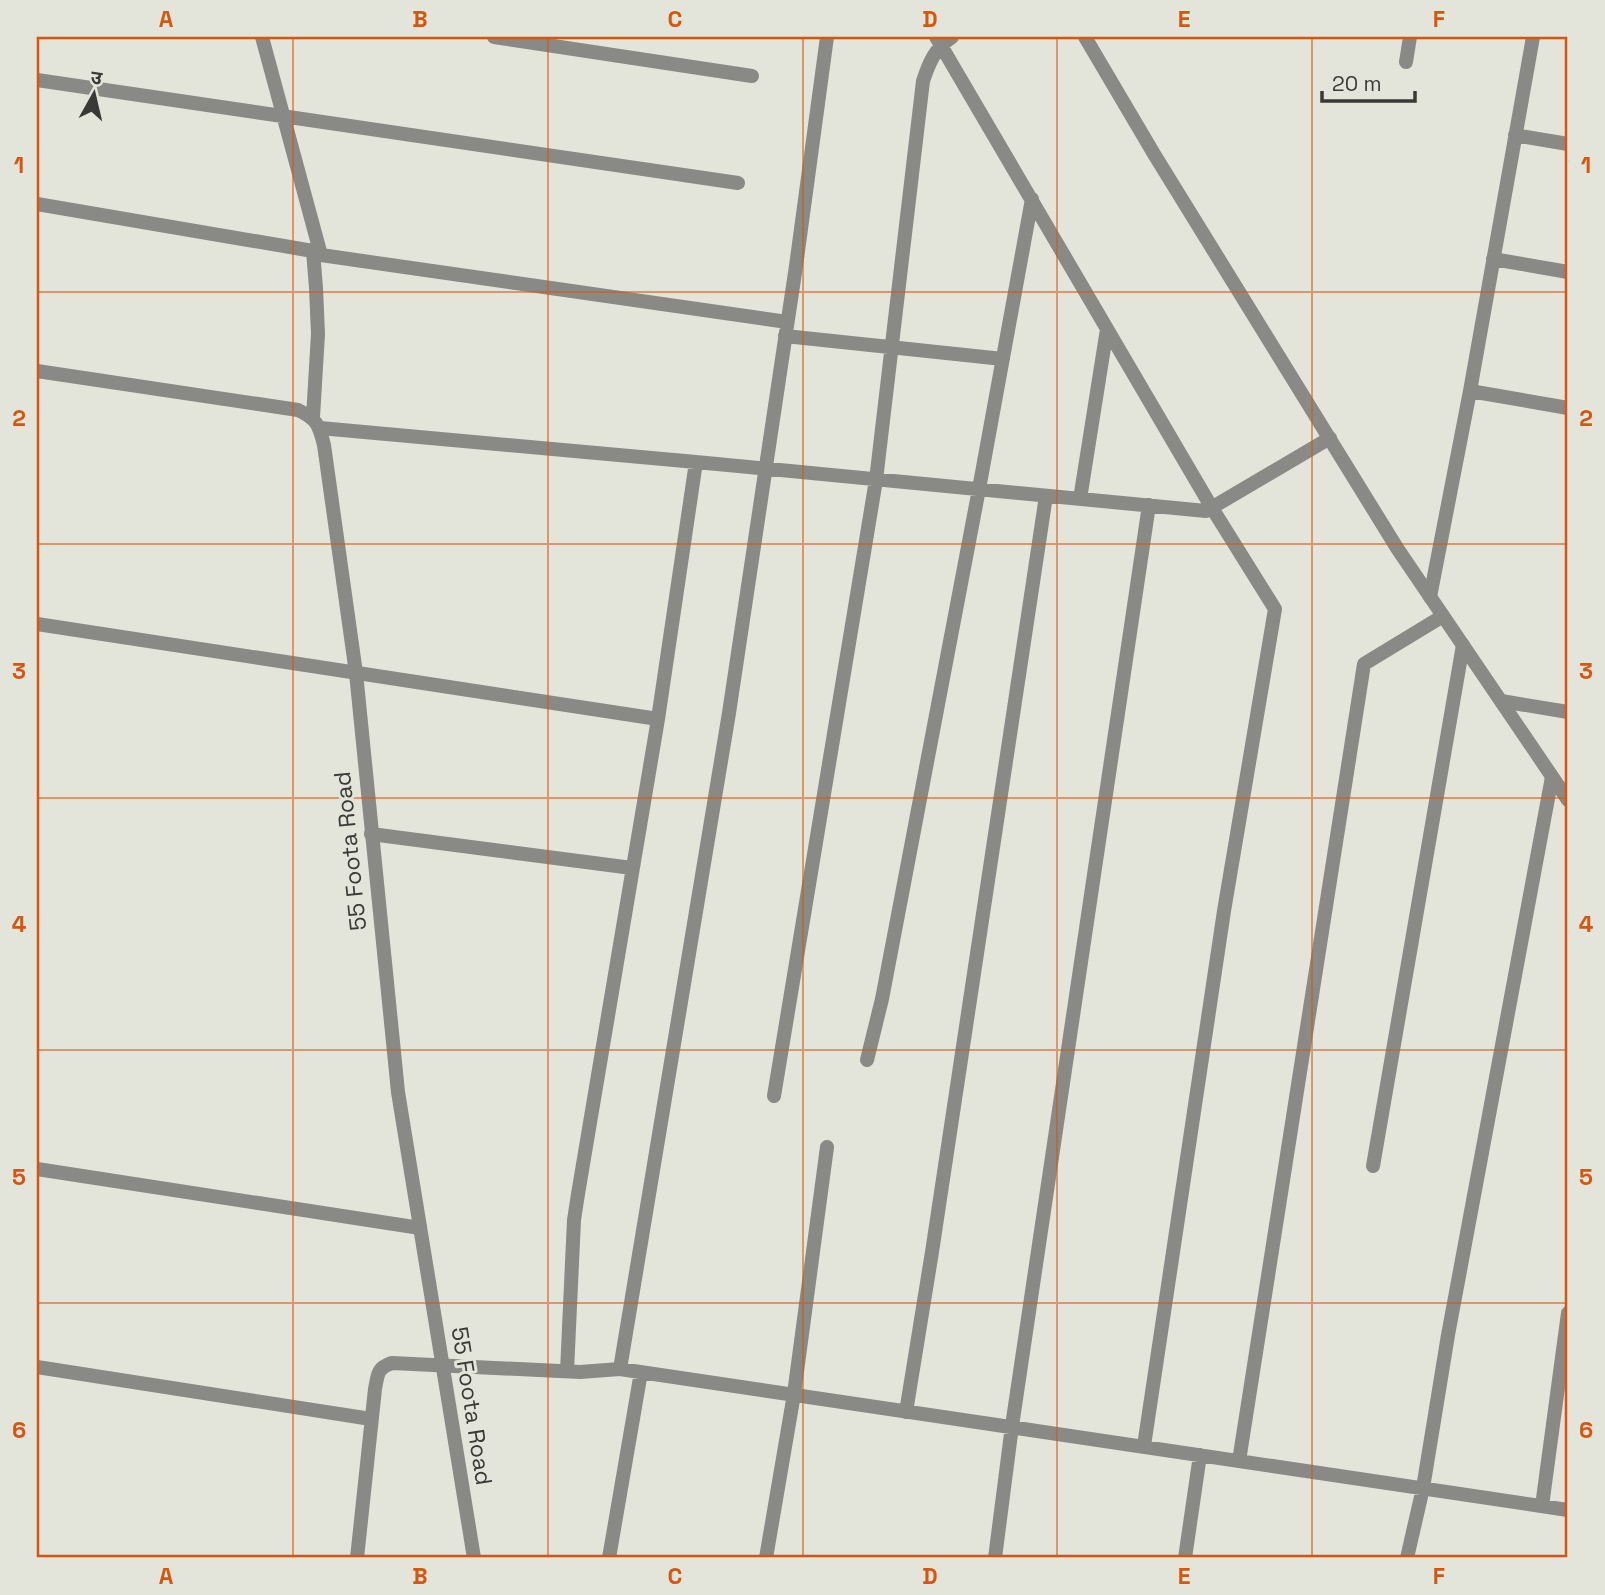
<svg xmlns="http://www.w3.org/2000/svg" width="1605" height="1595" font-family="'Space Grotesk','Noto Sans Devanagari',sans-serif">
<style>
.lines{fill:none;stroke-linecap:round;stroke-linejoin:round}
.minor{stroke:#898986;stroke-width:14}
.tertiary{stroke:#898986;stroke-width:14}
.grid{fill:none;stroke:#d65610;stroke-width:2;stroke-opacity:0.55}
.labels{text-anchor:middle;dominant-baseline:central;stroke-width:6;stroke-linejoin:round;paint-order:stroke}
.street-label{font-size:23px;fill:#393a36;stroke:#e3e4da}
.neatline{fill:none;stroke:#d65610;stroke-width:2.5}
.grid-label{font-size:23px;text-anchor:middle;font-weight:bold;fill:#d65610}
</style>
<rect width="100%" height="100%" fill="#e3e4da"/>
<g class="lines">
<path class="minor" d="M262,37L321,255
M494,37L752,76
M936,37L1212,508L1275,609L1224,911L1144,1446
M1406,62L1410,37
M37,80L738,183
M1515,135L1568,144
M37,204L313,251L321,255L787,322
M1493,259L1568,272
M785,336L1003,359
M1470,391L1568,408
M313,417L318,334L316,288L313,251
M320,428L696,462L1206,511L1330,438
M1080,499L1107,329
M1430,597L1470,391L1533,37
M37,624L658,719
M1501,701L1568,712
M371,834L632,868
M867,1060L882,999L979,489L1032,199
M774,1096L876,480L923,81C929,63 935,48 952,37
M1373,1166L1463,645
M37,1169L420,1228
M37,1367L371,1419
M620,1369L729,713L796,266L827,37
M567,1371L574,1220L578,1194L658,719L696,462
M906,1412L932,1252L1046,496
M1239,1461L1364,664L1443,616
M1542,1506L1568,1313
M357,1558L375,1389C378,1374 377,1368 392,1363L580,1372L620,1369L1568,1510
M609,1558L641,1372
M766,1558L794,1394L827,1147
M995,1558L1012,1426L1149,505
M1185,1558L1200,1455
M1407,1558L1423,1488L1448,1335L1552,777"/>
<path class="tertiary" d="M1085,37L1154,154L1397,548L1568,800
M37,371L298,410C317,419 319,425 324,445L356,673L398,1092L474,1558"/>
</g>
<path class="grid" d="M293,37V1558M548,37V1558M803,37V1558M1057,37V1558M1312,37V1558M37,292H1568M37,544H1568M37,798H1568M37,1050H1568M37,1303H1568"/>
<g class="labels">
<g class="street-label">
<text transform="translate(350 851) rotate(-96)">55 Foota Road</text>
<text transform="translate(472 1406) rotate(81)">55 Foota Road</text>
</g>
</g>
<rect width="1605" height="1595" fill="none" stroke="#e3e4da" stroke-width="77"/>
<g transform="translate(94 94) rotate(8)" stroke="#e3e4da" stroke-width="5" paint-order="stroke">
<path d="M0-5L12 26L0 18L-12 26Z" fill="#393a36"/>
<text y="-10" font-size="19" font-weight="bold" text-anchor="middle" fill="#393a36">उ</text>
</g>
<path d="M1322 91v10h93v-10" fill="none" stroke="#393a36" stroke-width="3.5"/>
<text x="1332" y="91" font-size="21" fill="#393a36" stroke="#e3e4da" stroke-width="5" paint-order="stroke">20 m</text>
<rect x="38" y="38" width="1528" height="1518" class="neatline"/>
<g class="grid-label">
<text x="166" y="27">A</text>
<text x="420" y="27">B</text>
<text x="675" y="27">C</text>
<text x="930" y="27">D</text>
<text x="1184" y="27">E</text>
<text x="1439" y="27">F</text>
<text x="19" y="173">1</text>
<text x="1586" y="173">1</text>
<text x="19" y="426">2</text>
<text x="1586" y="426">2</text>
<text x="19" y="679">3</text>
<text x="1586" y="679">3</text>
<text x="19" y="932">4</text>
<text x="1586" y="932">4</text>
<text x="19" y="1185">5</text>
<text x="1586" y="1185">5</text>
<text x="19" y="1438">6</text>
<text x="1586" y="1438">6</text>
<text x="166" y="1584">A</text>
<text x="420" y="1584">B</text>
<text x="675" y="1584">C</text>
<text x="930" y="1584">D</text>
<text x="1184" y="1584">E</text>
<text x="1439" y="1584">F</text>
</g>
</svg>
